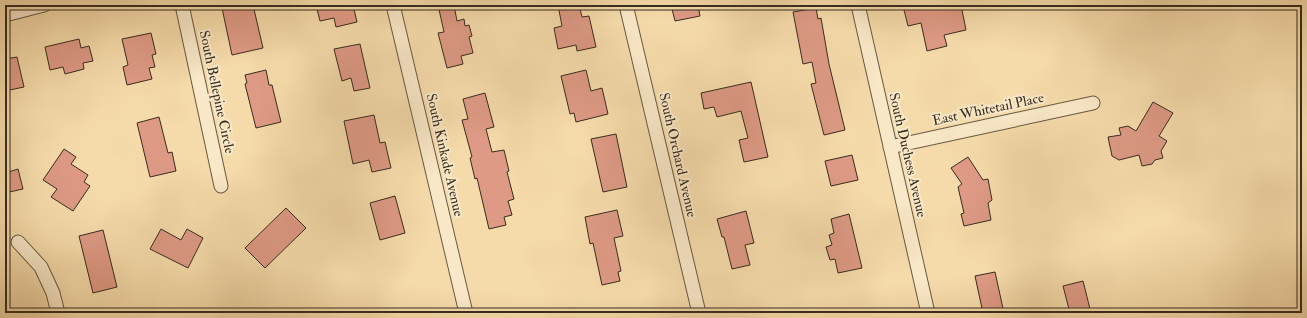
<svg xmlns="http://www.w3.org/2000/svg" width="1307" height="318" font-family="'IM FELL Double Pica',serif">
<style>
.building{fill:#de9a85;stroke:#372c1f}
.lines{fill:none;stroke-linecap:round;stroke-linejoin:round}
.minor-casing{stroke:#675842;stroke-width:15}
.minor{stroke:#f9e8c8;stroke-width:13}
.labels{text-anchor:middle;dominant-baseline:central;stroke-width:4;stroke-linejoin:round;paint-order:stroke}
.street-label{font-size:14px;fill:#372c1f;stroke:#f9e8c8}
</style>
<rect width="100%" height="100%" fill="#f6dbaa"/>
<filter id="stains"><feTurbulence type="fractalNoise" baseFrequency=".005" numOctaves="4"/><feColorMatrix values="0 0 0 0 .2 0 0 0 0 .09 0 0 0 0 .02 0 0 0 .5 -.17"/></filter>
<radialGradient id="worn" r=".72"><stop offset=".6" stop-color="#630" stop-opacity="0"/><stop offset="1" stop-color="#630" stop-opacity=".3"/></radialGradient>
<path class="building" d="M237,5H253L263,48L232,55L222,8Z
M316,5H353L357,22L336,27L334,18L320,21Z
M438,5H454L457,21L464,19L465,26L469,25L472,36L469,37L473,53L461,56L463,64L447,68L438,33L444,32Z
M558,5H579L582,17L589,16L596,47L577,51L576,45L558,49L554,28L562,26Z
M671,5H698L700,16L675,21Z
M909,5H961L966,30L944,35L947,46L927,51L921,23L908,26L903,6Z
M816,8L818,19L821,18L829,64L845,130L824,135L811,84L816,83L812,62L803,64L793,12Z
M151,33L156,54L152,55L155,67L149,68L152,79L127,85L123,67L128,65L122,39Z
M79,39L81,48L89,46L93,61L83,63L84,69L65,74L63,67L50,70L45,47Z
M360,44L370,88L354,91L351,78L342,81L334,49Z
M17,57L24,87L5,91V59Z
M266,70L269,85H272L281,122L256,128L245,84L247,83L245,75Z
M586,70L591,91L602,88L608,114L576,122L574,113L570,114L561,76Z
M751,82L768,157L744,162L739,140L748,138L741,111L717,117L714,107L704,109L701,93Z
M485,93L494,127L486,129L492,152L504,150L509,171L507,172L514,199L508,201L512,215L504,217L506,225L489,229L477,178L475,179L470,158L472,157L462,120L468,119L463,99Z
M1153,102L1173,113L1159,136L1167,141L1161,151L1163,158L1155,160L1152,164L1142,166L1139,155L1119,160L1112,156L1108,137L1121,135L1119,128L1128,126L1136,131Z
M374,115L380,143L385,142L391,168L372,172L369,160L353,164L344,121Z
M159,117L168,153L172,152L176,171L150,177L137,123Z
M616,134L627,187L603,192L591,139Z
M64,149L76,157L71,164L88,175L84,182L90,186L73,211L51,197L57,189L43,180Z
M852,155L858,180L831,186L825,161Z
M968,157L983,180L988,179L992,200L988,203L991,220L964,226L961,214L964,213L958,187L962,184L951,168Z
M18,169L23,189L5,193V173Z
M395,196L405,233L380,240L370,203Z
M286,208L306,228L265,268L245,248Z
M617,210L623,236L614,238L621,271L618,272L620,281L602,285L593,243L590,244L585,217Z
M746,211L754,243L745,245L750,265L732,269L724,237H722L717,219Z
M849,214L862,268L838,273L835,259L830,260L826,247L832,245L829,235L834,233L831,219Z
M161,229L181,240L187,229L203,238L188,268L150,249Z
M103,230L117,287L93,293L79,236Z
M995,272L1004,313H983L975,276Z
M1083,281L1091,313H1070L1063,286Z"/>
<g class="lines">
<g class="minor-casing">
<path id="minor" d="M182,5L221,186
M393,5L466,313
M626,5L699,313
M858,5L928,313
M5,15L44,5
M890,147L1093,103
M18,242L41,267L53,293L58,313"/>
</g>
<use href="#minor" class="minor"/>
</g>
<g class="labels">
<g class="street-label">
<text transform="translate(217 92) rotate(78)">South Bellepine Circle</text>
<text transform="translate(988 109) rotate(-12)">East Whitetail Place</text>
<text transform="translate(445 155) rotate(77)">South Kinkade Avenue</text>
<text transform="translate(678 155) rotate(77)">South Orchard Avenue</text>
<text transform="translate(908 155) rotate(77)">South Duchess Avenue</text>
</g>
</g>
<rect width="1307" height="318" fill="none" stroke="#f6dbaa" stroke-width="20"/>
<rect x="6" y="6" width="1295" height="306" fill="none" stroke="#372c1f" stroke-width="2"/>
<rect x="10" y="10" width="1287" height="298" fill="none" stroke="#372c1f"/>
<rect width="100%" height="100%" filter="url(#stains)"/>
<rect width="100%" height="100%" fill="url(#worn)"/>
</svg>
